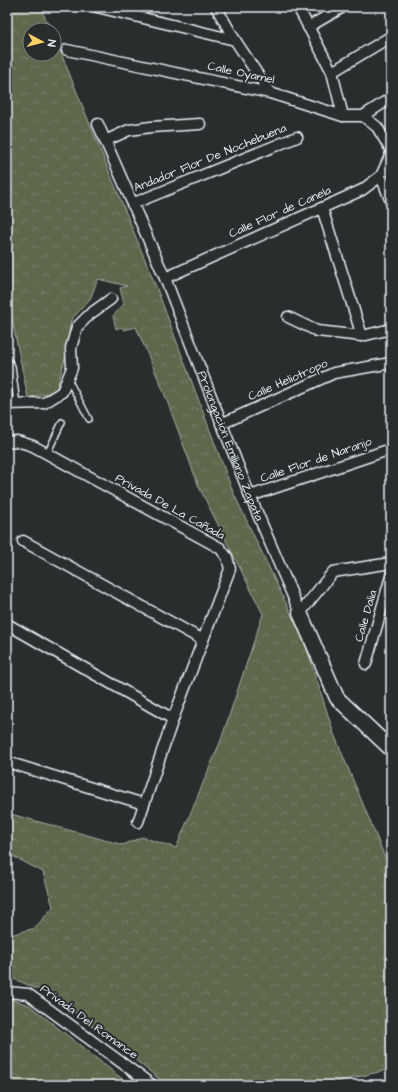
<svg xmlns="http://www.w3.org/2000/svg" width="398" height="1092" font-family="'Architects Daughter',sans-serif">
<style>
.forest{fill:url(#forest-crowns);stroke:#a4aca3}
.lines{fill:none;stroke-linecap:round;stroke-linejoin:round}
.service-casing{stroke:#e8f1f8;stroke-width:8}
.minor-casing{stroke:#e8f1f8;stroke-width:13}
.secondary-casing{stroke:#e8f1f8;stroke-width:17}
.service{stroke:#2a2d2e;stroke-width:5}
.minor{stroke:#2a2d2e;stroke-width:10}
.secondary{stroke:#2a2d2e;stroke-width:14}
.labels{text-anchor:middle;dominant-baseline:central;stroke-width:4;stroke-linejoin:round;paint-order:stroke}
.street-label{font-size:12px;fill:#e8f1f8;stroke:#2a2d2e}
</style>
<defs>
<pattern id="forest-crowns" width="20" height="18" patternUnits="userSpaceOnUse"><rect width="20" height="18" fill="#5f674e"/><path d="M2 6a3 3 0 1 1 6 0M12 15a3 3 0 1 1 6 0" fill="none" stroke="#767d68"/></pattern>
</defs>
<rect width="100%" height="100%" fill="#2a2d2e"/>
<filter id="ink" filterUnits="userSpaceOnUse"><feTurbulence type="fractalNoise" baseFrequency=".025" numOctaves="2"/><feDisplacementMap in="SourceGraphic" scale="8" xChannelSelector="R" yChannelSelector="G"/><feConvolveMatrix kernelMatrix="1 2 1 2 8 2 1 2 1" color-interpolation-filters="sRGB"/></filter>
<g filter="url(#ink)">
<path class="forest" d="M7,7H40L51,30H30V54H54V36L157,289L233,492L305,643L334,734L391,872V1069L332,1083V1085H167L54,996L7,976V936L35,928L53,907L43,872L7,853V813L123,845L142,837L176,848L221,740L263,614L199,487L163,390L136,327L124,330L121,327L116,329L113,316L124,304L120,288L127,286L98,279L90,299L71,320L66,355L56,391L28,398L7,295Z
M7,998L29,1005L130,1085H7Z"/>
<g class="lines">
<g class="service-casing">
<path id="service" d="M7,359L12,366L17,404
M68,379L89,419
M47,454L62,422"/>
</g>
<g class="minor-casing">
<g id="minor">
<path d="M97,7L235,40"/>
<path d="M216,7L235,40L270,93"/>
<path d="M298,7L332,72L343,116"/>
<path d="M308,27L343,7"/>
<path d="M67,50L270,93L343,116H363L377,127L391,150"/>
<path d="M332,72L390,37"/>
<path d="M363,116L391,98"/>
<path id="s1" d="M98,124L165,278L250,496L300,613L333,572L391,563"/>
<path d="M105,141L129,130L151,127L200,124"/>
<path d="M381,176L391,202"/>
<path d="M132,204L297,137"/>
<path d="M322,208L362,336"/>
<path d="M165,278L362,190L381,176L391,154"/>
<path d="M288,317L317,331L362,336L391,329"/>
<path d="M7,404L44,403L62,392L72,368L71,348L77,327L90,314L111,299"/>
<path d="M221,424L334,373L391,363"/>
<path d="M7,442L17,441L33,446L220,548L227,557L230,569L173,719L138,822"/>
<path d="M250,496L391,449"/>
<path d="M23,541L203,640"/>
<path d="M7,624L173,719"/>
<path d="M366,664L391,576"/>
<path d="M7,762L144,804"/>
<path d="M7,992L28,994L152,1085"/>
</g>
</g>
<g class="secondary-casing">
<path id="secondary" d="M300,613L337,698L391,749"/>
</g>
<use href="#service" class="service"/>
<use href="#minor" class="minor"/>
<use href="#secondary" class="secondary"/>
</g>
</g>
<g class="labels">
<g class="street-label">
<text transform="translate(241 73) rotate(12)">Calle Oyamel</text>
<text transform="translate(210 158) rotate(-22)">Andador Flor De Nochebuena</text>
<text transform="translate(280 212) rotate(-24)">Calle Flor de Canela</text>
<text transform="translate(288 380) rotate(-24)">Calle Heliotropo</text>
<text stroke="none"><textPath href="#s1" startOffset="348">Prolongación Emiliano Zapata</textPath></text>
<text transform="translate(316 460) rotate(-19)">Calle Flor de Naranjo</text>
<text transform="translate(170 507) rotate(29)">Privada De La Cañada</text>
<text transform="translate(366 616) rotate(-74)">Calle Dalia</text>
<text transform="translate(89 1022) rotate(36)">Privada Del Romance</text>
</g>
</g>
<rect width="398" height="1092" fill="none" stroke="#2a2d2e" stroke-width="24"/>
<rect x="12" y="12" width="374" height="1068" fill="none" stroke="#e8f1f8" stroke-width="1.5" filter="url(#ink)"/>
<g transform="translate(42 42) rotate(97)"><circle r="19" fill="#2a2d2e" stroke="#767b7f"/>
<path d="M0-3L7 15L0 10L-7 15Z" fill="#ffd166"/>
<text y="-6" font-size="11" font-weight="bold" text-anchor="middle" fill="#e8f1f8">N</text>
</g>
</svg>
